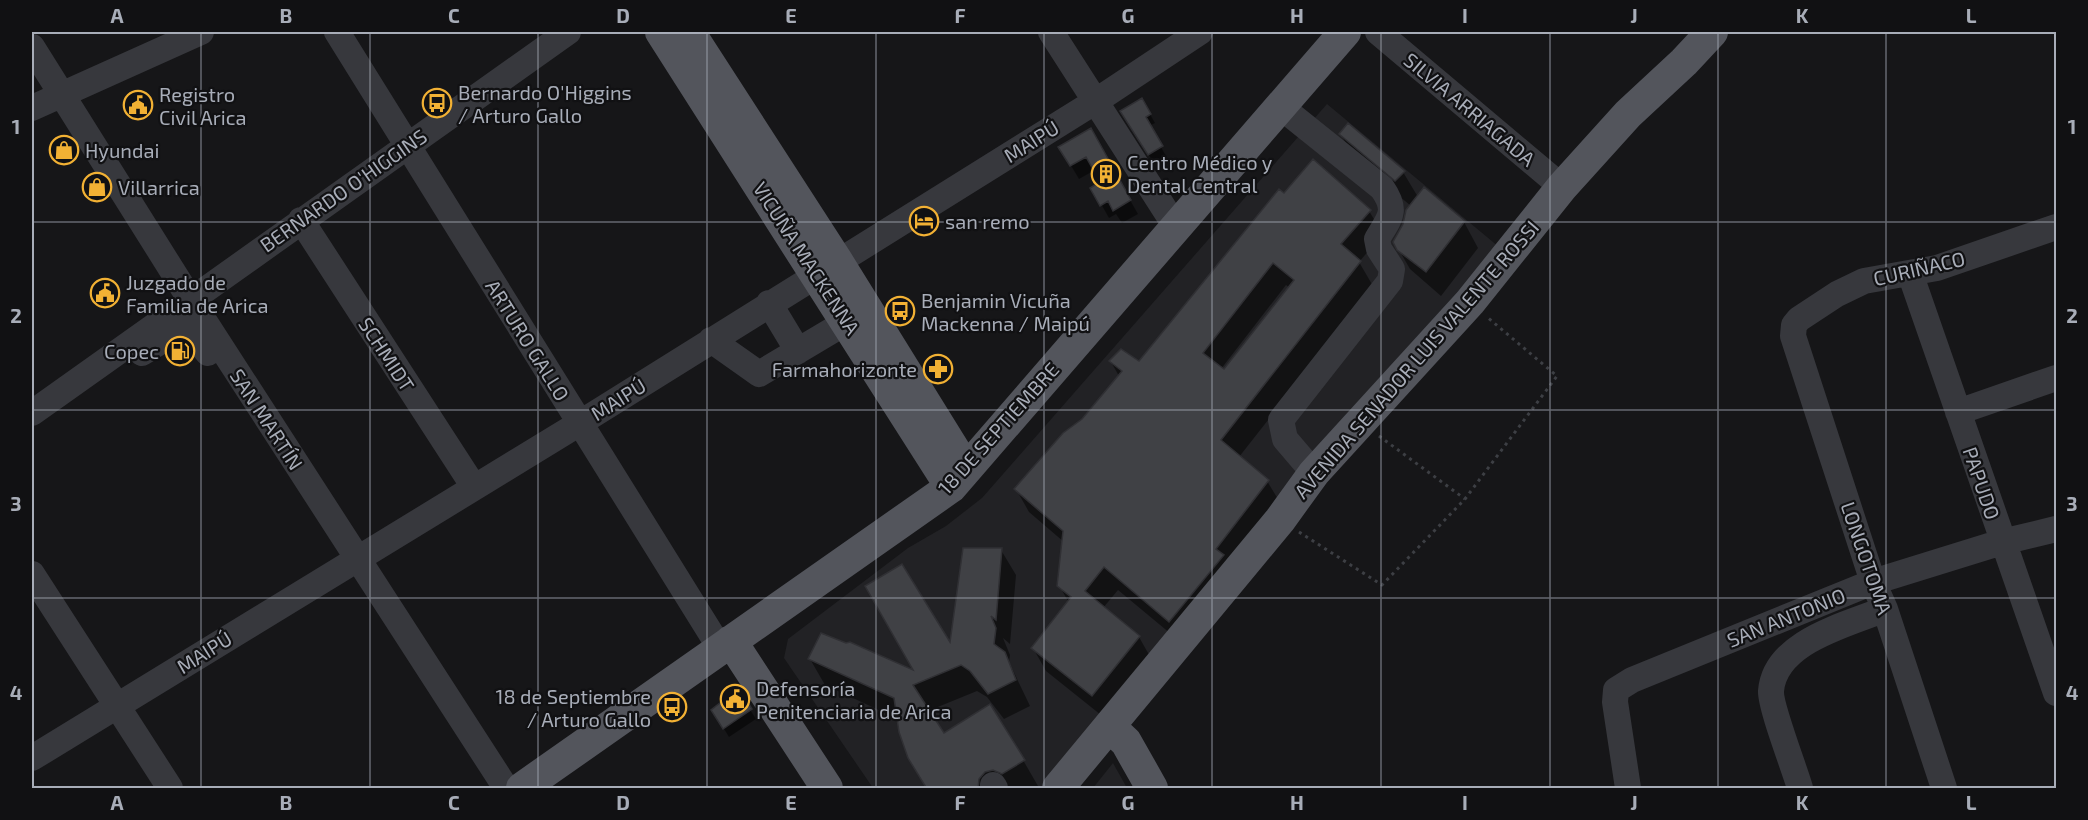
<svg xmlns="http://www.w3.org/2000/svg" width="2088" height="820" font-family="'Exo 2',sans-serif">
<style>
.built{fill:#222225}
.shadow{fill:#0007;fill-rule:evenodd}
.building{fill:#404145;stroke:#303034;stroke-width:1.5;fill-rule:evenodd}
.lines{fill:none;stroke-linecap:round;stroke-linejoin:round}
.path{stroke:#3d3f44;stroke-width:3;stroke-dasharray:3 4.5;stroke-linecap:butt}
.minor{stroke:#37383d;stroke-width:26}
.major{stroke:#53555c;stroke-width:32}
.grid{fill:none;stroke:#a8adb8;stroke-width:1.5;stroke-opacity:0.55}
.labels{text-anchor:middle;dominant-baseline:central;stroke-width:4.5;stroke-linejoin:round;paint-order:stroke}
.poi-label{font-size:20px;fill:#a8adb8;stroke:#111113;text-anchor:start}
.street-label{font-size:20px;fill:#a8adb8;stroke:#111113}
.neatline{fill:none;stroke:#a8adb8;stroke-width:2}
.grid-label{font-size:20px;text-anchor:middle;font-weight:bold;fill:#a8adb8}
</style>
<rect width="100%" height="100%" fill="#161618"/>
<path class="built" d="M1327,104L1511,257L1078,760L1040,788H873L784,658L788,639L908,548L946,526L982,498Z
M1113,763L1127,788H1093Z"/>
<path class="shadow" d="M1142,100L1155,123L1149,126L1166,156L1154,163L1127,121Z
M1090,130L1138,214L1122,223L1116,214L1109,218L1092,188L1102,183L1095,170L1079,179L1060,147Z
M1341,135L1403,172L1418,197L1464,222L1478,248L1441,296L1410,269L1395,243L1411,206L1356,160Z
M1284,195L1369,211L1383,234L1359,262L1373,286L1239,457L1267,481L1281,504L1183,644L1118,590L1103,608L1139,637L1152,660L1106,719L1046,671L1033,648L1069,603L1059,585L1064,542L1029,512L1016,489L1083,420L1119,376L1111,362L1139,363ZM1286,285L1290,288L1224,372L1221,369Z
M1001,550L1016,575L1010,644L1003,638L1010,655L1009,662L1030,706L1004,719L987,697L977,691L928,711L944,735L1023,760L1038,786L1034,788H928L898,719L825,685L810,659L916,673L951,646Z
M738,691L756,719L729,737L713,711Z"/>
<path class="building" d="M1142,98L1151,114L1146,117L1163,146L1148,155L1120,111Z
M1348,123L1405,171L1395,181L1339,134Z
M1091,128L1131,200L1113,211L1108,201L1100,206L1090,188L1100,182L1086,157L1070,166L1058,147Z
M1313,159L1371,210L1341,244L1361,261L1221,440L1269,480L1216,549L1224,555L1169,622L1104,567L1085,591L1140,636L1092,696L1031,648L1071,597L1057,586L1063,531L1014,489L1063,433L1082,419L1122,371L1109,361L1121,349L1139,361L1279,189L1284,193ZM1273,263L1294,280L1224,369L1203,353Z
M1424,187L1465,221L1426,272L1397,250L1393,242L1403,224L1406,210Z
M963,548H1002L996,620L991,616L996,628L994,644L1005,652L1016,680L988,694L970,671L961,665L913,685L944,733L990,704L1025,760L1002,774L993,770L985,772L979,779L978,789H927L908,758L899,732L894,698L808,659L821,633L846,643L850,642L913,670L865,586L902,564L950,642Z
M739,688L752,709L723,729L711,710Z"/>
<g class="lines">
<path class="path" d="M1379,436L1465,499
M1299,532L1382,585L1465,499L1557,376L1487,317"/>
<path class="minor" d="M337,32L720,648
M1051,32L1176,227
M1378,32L1562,187
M32,47L190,299L506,788
M1281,107L1382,188C1398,211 1390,217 1377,239L1379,249L1392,269L1390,281L1281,420L1285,439L1314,473
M32,108L201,32
M301,220L474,487
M1910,273L2056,693
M769,303L798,351
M711,340L759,374L848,321
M142,353L186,326L208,353
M1958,412L2056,378
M32,413L568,32
M32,574L170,788
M32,758L580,423L1096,101L1200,32
M993,785L995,788
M1628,788L1615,702L1616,690L1632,680L1873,582L2002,542L2056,529
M1800,788C1795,770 1770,706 1771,691C1775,641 1847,625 1885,609
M1944,788L1885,609L1873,582L1793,336L1794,325L1799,319L1837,294L1864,281L1937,268L2056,227"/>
<path class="major" d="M661,32L951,487
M689,32L837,261L966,469
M731,641L827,788
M1110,727L1126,742L1152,788
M522,788L951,487L1345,32
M1058,788L1280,520L1314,473L1470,302L1562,187L1628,114L1684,62L1712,32"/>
</g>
<path class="grid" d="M201,32V788M370,32V788M538,32V788M707,32V788M876,32V788M1044,32V788M1212,32V788M1381,32V788M1550,32V788M1718,32V788M1886,32V788M32,222H2056M32,410H2056M32,598H2056"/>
<defs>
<g id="bus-ring" transform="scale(1.5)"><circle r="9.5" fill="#111113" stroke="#f2b134" stroke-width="1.5"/><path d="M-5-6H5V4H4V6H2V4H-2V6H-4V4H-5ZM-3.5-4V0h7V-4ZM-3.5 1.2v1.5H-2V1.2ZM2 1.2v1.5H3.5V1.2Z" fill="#f2b134"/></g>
<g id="civic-ring" transform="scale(1.5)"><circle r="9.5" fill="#111113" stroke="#f2b134" stroke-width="1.5"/><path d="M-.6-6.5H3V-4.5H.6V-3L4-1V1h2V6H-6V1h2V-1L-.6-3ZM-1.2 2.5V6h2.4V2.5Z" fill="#f2b134"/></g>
<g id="shop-ring" transform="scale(1.5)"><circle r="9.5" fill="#111113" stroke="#f2b134" stroke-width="1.5"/><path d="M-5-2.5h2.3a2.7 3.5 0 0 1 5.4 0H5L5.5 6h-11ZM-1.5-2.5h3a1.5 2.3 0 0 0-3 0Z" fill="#f2b134"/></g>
<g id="building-ring" transform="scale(1.5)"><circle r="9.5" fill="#111113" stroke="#f2b134" stroke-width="1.5"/><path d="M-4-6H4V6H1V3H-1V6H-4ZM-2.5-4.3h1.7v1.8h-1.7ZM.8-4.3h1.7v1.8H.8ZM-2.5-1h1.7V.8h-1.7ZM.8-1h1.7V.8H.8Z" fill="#f2b134"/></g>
<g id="hotel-ring" transform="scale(1.5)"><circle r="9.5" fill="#111113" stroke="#f2b134" stroke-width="1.5"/><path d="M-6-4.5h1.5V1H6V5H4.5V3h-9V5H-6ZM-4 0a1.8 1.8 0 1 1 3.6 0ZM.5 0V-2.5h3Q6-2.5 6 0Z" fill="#f2b134"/></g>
<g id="fuel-ring" transform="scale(1.5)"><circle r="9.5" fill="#111113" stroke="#f2b134" stroke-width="1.5"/><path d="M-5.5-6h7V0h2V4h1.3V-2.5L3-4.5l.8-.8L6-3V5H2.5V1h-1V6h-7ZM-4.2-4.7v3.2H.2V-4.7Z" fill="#f2b134"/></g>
<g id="pharmacy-ring" transform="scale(1.5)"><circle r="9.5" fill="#111113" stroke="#f2b134" stroke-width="1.5"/><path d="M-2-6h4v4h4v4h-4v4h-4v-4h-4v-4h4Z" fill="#f2b134"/></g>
</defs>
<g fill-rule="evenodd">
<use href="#bus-ring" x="437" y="103"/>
<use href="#civic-ring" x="138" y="105"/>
<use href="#shop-ring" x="64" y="150"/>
<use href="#building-ring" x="1106" y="174"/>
<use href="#shop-ring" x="97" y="187"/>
<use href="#hotel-ring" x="924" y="221"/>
<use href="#civic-ring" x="105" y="293"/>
<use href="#bus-ring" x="900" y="311"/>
<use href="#fuel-ring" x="180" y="351"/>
<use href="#pharmacy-ring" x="938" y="369"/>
<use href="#civic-ring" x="735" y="699"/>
<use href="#bus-ring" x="672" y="707"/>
</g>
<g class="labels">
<g class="poi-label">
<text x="458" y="92">Bernardo O'Higgins<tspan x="458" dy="23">/ Arturo Gallo</tspan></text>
<text x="159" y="94">Registro<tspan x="159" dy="23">Civil Arica</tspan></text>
<text x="85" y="150">Hyundai</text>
<text x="1127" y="162">Centro Médico y<tspan x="1127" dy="23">Dental Central</tspan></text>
<text x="118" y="187">Villarrica</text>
<text x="945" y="221">san remo</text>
<text x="126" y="282">Juzgado de<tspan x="126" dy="23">Familia de Arica</tspan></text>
<text x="921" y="300">Benjamin Vicuña<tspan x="921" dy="23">Mackenna / Maipú</tspan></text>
<text x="159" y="351" text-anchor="end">Copec</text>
<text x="917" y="369" text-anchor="end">Farmahorizonte</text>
<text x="756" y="688">Defensoría<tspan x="756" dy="23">Penitenciaria de Arica</tspan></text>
<text x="651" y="696" text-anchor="end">18 de Septiembre<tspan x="651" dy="23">/ Arturo Gallo</tspan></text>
</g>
<g class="street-label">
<text transform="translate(1470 109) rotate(40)">SILVIA ARRIAGADA</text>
<text transform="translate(1031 141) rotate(-32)">MAIPÚ</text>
<text transform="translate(343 190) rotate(-35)">BERNARDO O'HIGGINS</text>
<text transform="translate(807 258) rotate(57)">VICUÑA MACKENNA</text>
<text transform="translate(1919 268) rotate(-13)">CURIÑACO</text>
<text transform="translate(528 340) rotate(58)">ARTURO GALLO</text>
<text transform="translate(387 354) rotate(57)">SCHMIDT</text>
<text transform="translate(1416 359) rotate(-49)">AVENIDA SENADOR LUIS VALENTE ROSSI</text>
<text transform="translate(618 399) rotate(-32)">MAIPÚ</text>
<text transform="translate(267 419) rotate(57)">SAN MARTÍN</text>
<text transform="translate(998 428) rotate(-48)">18 DE SEPTIEMBRE</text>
<text transform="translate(1982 483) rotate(71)">PAPUDO</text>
<text transform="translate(1867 558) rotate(71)">LONGOTOMA</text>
<text transform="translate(1786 617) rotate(-22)">SAN ANTONIO</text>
<text transform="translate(204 652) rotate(-32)">MAIPÚ</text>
</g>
</g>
<rect width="2088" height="820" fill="none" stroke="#111113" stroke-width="66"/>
<rect x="33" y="33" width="2022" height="754" class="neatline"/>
<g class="grid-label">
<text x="117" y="23">A</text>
<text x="286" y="23">B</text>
<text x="454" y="23">C</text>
<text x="623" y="23">D</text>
<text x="791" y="23">E</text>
<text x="960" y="23">F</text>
<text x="1128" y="23">G</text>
<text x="1297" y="23">H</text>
<text x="1465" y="23">I</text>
<text x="1634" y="23">J</text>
<text x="1802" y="23">K</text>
<text x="1971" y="23">L</text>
<text x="16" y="134">1</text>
<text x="2072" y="134">1</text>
<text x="16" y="323">2</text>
<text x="2072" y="323">2</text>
<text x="16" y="511">3</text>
<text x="2072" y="511">3</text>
<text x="16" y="700">4</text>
<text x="2072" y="700">4</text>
<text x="117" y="810">A</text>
<text x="286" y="810">B</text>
<text x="454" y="810">C</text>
<text x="623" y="810">D</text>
<text x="791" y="810">E</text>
<text x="960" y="810">F</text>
<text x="1128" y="810">G</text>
<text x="1297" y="810">H</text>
<text x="1465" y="810">I</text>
<text x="1634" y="810">J</text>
<text x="1802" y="810">K</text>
<text x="1971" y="810">L</text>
</g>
</svg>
